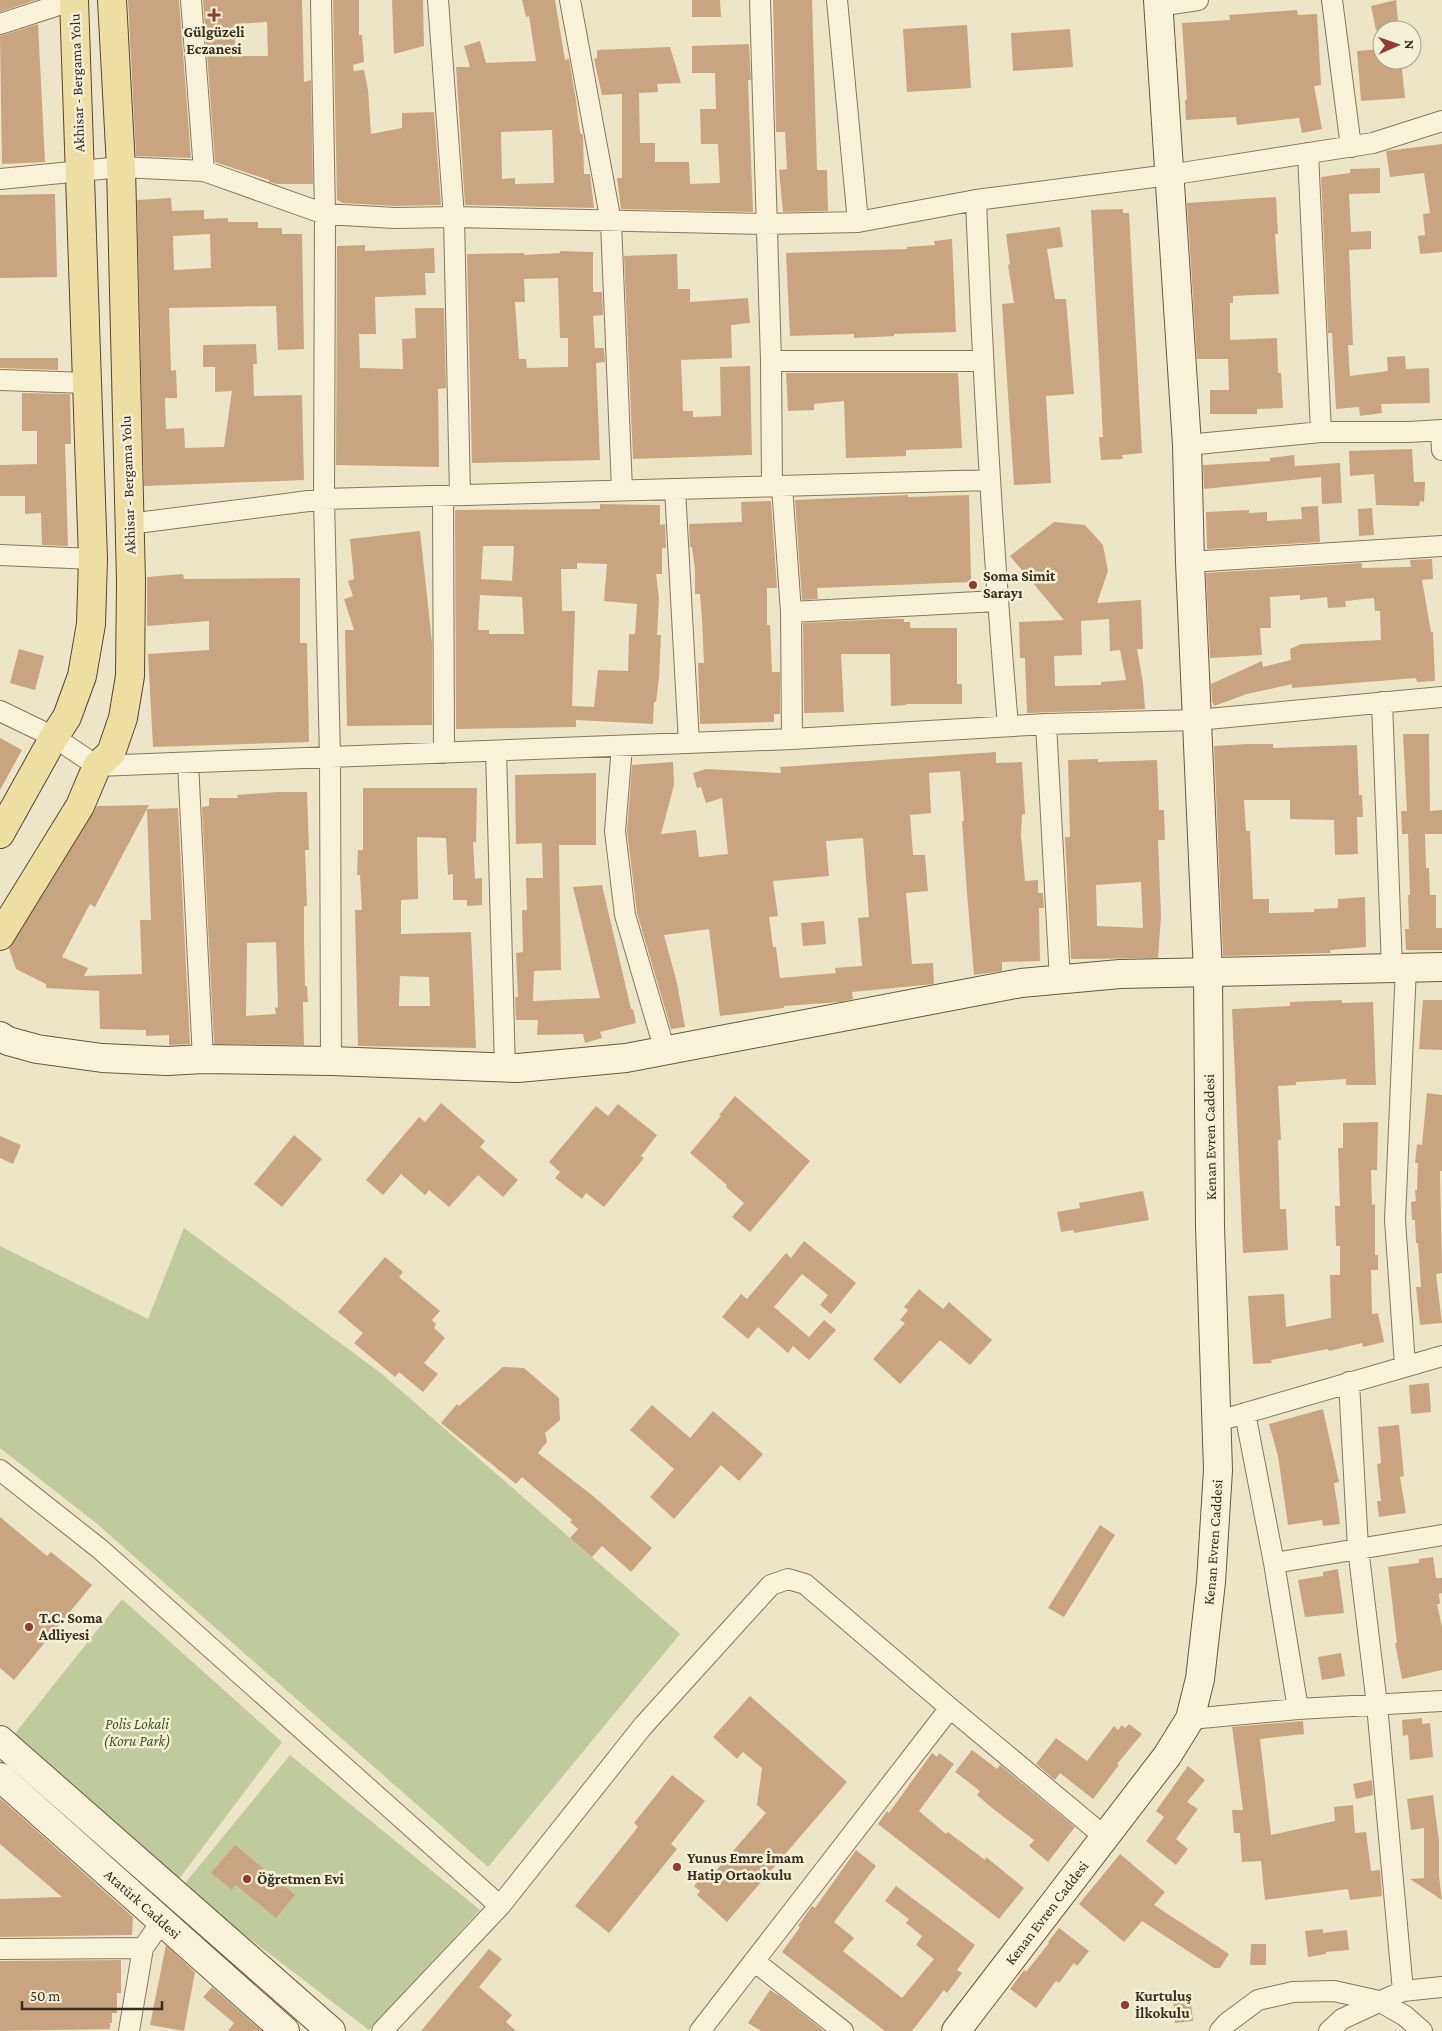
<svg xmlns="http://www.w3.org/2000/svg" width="1442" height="2031" font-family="'Crimson Pro',serif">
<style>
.green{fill:#c0cb9b}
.building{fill:#c9a57f;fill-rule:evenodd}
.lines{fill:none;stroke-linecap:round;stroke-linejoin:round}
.street-casing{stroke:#88785d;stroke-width:22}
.secondary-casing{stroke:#6a5940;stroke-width:30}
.primary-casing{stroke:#564631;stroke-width:30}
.street{stroke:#f8f2da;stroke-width:20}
.secondary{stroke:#f8f2da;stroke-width:28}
.primary{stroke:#eddea2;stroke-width:28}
.poi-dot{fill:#943a30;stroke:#f4efd7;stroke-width:2}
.labels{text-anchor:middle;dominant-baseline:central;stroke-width:5;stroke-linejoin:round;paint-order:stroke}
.poi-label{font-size:15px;font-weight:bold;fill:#392f20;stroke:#f4efd7;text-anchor:start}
.street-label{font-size:15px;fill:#392f20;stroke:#f4efd7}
.park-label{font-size:15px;font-style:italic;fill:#445428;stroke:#f4efd7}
</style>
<rect width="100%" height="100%" fill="#ede5c7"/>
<path class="green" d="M184,1228L382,1374L680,1634L488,1867L96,1523L0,1448V1246L148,1319Z
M122,1599L282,1742L176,1883L9,1741Z
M290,1755L480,1910L369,2030L182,1887Z"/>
<path class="building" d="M0,0H36L0,12Z
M128,0H179L191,158L136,156Z
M203,0H302L304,82L311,80L313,184H277L269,182V180L215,162ZM267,22L268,56H235V24Z
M333,0H359V35H362L364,62L353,65L354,71L364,70L368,90L371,134L402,128V113L434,112L441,205L395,206L343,203L337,200Z
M392,0H423L424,46L394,54Z
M522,0H555L565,60L569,59L576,100L580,133L583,135L584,174H590L594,208L465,205L456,67H470L464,46L480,41L486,63L536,61L529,16L526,17ZM552,130L554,183L515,184V178L502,179L501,132Z
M692,0H720L721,17H692Z
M773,0H812L817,170H827L828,211L783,212L779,170L787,169L785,132H776Z
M1396,0L1399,30H1376L1371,6Z
M1297,10L1298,15L1317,14L1321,85L1314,86L1322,129L1302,133L1299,118L1237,125L1236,117L1186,120L1185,100H1187L1182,23L1230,20L1229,15Z
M38,24L45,162L2,164L0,36Z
M967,25L971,88L907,92L903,29Z
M1070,29L1073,67L1013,71L1011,33Z
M749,44L751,80H748L753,212L621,209L617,178H622V94L602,95L594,59L597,58V50L670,47L681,83L657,84L658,92L639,93L640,143H655V162H689L690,184L720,183L718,144H701L700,109H716L715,73H692V46Z
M1382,49V60H1401L1405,98L1361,101L1357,51Z
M1442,144V252L1420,254L1418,236L1425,235L1423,214L1430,213L1424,173L1390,177L1386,151Z
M1380,168V193L1349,194L1351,232L1371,231V249L1349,250L1353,345H1348L1350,376L1388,371L1387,357L1405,356L1406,369L1429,368L1430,403L1381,404L1382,413L1360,416L1359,407L1336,409L1332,333H1328L1321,177L1350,173V169Z
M55,194L57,277L0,278V195Z
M1276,197L1278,234H1275L1279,294L1233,296V303H1230V340L1277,338L1278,373H1281L1283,408L1257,409V414H1210V390H1229L1228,359H1197L1187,203Z
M171,198L172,211L204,210V219L228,218V222H258V228H282V234H302L304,349L278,350L276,306L169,308L171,371L176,370L177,398H165L166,429L184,428L185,448L224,447L232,391L215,392V367H203V345L256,344L257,364H253L254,396L302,395L304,480L144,486L137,200ZM210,234L211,268L174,270L173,236Z
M1123,209V213H1129L1142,453L1122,455L1123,459L1101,460L1099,437H1103L1091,210Z
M1060,227L1063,247L1047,249L1055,299H1066L1074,394L1046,396L1051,483L1014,485L1002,304L1014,303L1008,265L1010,264L1006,234Z
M952,239L956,332L894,334V336L854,338V334L790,336L786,253L907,249V247L935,245L934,241Z
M365,245V251L434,248L435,273H425L426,295L375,297L376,334H359L360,368L403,369L402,339L416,338L415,308H444L446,388L438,389L439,467L336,465L337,246Z
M560,251L593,252V292H602L603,315L593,316L595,348H604L605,362L596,363L600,460L472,463L467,254L524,253V255L560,253ZM558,278L560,338H568V367L527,368L526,359H519L515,302H525L524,279Z
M677,254L678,289H690V302L748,298L750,323L731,325L732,358L681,360L683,411H693V417L721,416L720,367L750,366L752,455L633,459L624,256Z
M0,358H58V370L0,368Z
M786,373H958L962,448L906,450V456L846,458L844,401L814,404V410L788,411Z
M22,393L70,394L71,444H65L68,546L42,545L41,513L25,514V496H0V465L37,464V431H22Z
M1412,449L1414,482H1425L1424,502L1420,501L1419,506L1376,505L1374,474L1350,476L1349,451Z
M1294,455L1295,466L1340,463L1342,503L1322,504L1321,477L1204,489L1203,465L1270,461V458Z
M908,495V497L969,495L971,582L817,588L818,599L802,600L795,500Z
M771,501L777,588H767V625H770L772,672H780V714H774V722L700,724L698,663H704L702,619L700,594H695V570L692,547H690L689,524L742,522L741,502Z
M600,504L660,505V525L665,524L666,548H662V574H656L659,599L657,635H661L659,678L656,702H654L653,724L576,720V727L456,729L455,510L600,509ZM483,546H514L512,581L481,579ZM577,563L607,564L604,601L637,604L635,634H629L628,671L598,670L594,707L572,706L575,611H562L561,569H577ZM480,595L522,597L524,634H489V630H478Z
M1318,506L1320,542L1207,549L1206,512L1249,510V513L1267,512V521L1302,519L1301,507Z
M1372,508L1374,535L1359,536L1358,509Z
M1054,522L1085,525L1103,545L1108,571L1097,603L1141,600L1143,649H1137L1143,683L1145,709L1027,713L1025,658H1020L1019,622L1064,620L1010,556ZM1109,619L1110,651L1120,650L1126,680L1101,682V685L1055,686L1054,656L1082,655L1081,621Z
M420,531L432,643V725L347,726L345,630H354L344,599L353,596L348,581L354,579L350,539Z
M1432,559L1433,579L1422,580L1431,632H1433L1435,681L1417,682L1416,678L1292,688V684L1247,694L1214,706L1212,701L1211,684L1262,661L1263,667L1291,660L1290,649L1301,644L1381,640L1380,611H1375L1374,598L1345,601L1346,607L1328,608L1327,597L1300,600V595L1270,597L1271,628H1260L1262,655L1210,658L1206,573L1362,563V568L1411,567L1410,560Z
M183,574L184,579L300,578V643H307L309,742L153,747L148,654L209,650V621L147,626V577Z
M886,619H904V622H910V628H957V684H962V704H906V705L891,706L890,654H841L844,712L804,713L803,623Z
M19,649L44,656L35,690L10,683Z
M1403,734H1429L1430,811L1442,810V834H1425L1426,868H1429L1430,895H1436V928H1442V950H1406L1405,929H1409L1408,895H1410L1408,834H1402L1401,811H1407Z
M0,738L22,750L0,790Z
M1247,744H1273V748L1357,745L1359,795H1362L1363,817H1357L1358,854L1335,855L1334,820L1290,819V800H1244L1246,831H1250L1253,899H1269V913L1314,912V909L1338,908V899L1365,897L1366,947L1330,950V953L1223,956L1214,746Z
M996,752V763L1022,762L1025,814L1022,815L1021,835L1025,881L1038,880V893H1043L1044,908H1039L1040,961L1002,962V971L974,975L967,893L962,821H964L960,771L929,773L931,813L910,815L913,855H925L928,891L906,893L912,964L933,963L934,984L852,992L853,999L840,1002L784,1006V1008L720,1016L709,929L664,935L677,983L685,1027L671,1029L637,913L627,831L632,765L673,762L674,785L661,834L696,830L699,857L728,854L722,798L706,803L701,787L697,788L693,773L706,769L781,773L780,767ZM863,838L869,917L858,918L862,966L835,968L836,973L780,978L776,947H773L769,917L778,916L773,881L829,876L826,841Z
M1098,759V762L1157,760L1159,810H1164L1165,840H1158L1161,916L1158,958L1071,959L1065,837H1070L1068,760ZM1141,882L1143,928L1097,926L1096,885Z
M596,773V845H559L561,970L534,971L533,1001L600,998L573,887L602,885L631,1009H633L636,1023L600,1032L602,1038L585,1043L583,1034L537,1035L538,1020H516L515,997H518L516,953L523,952L522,910H527L526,878H543L542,843L516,844L515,775Z
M363,788H477L476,842H473L475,879L482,878V905L467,906V900H453V874L448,875L446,838L417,837L418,899L401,900V934L471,932L476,1048L358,1046L355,910H362L360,875H357L358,850H363ZM400,976L429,977L430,1006H399Z
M277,792H307L309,850H305L307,906H304V941L305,986H307L308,1002H303L304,1045L214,1044L202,807L209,806V798H238L237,795ZM276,942L278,1007L275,1008L276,1014L246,1016L247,943Z
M149,805L95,907L90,904L62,957L88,968L84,976L142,974L140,920H151L147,809L178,808L190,1044L169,1045V1035L146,1036V1030L100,1029L99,991L46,988V984L16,969L9,949L97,806Z
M824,921L826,944L803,946L801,923Z
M1342,1000V1003L1373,1002L1376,1085H1346V1079L1296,1082V1085L1278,1086L1281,1140H1278L1280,1209H1286L1288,1250L1243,1253L1232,1009L1290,1006V1002Z
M1423,1000H1442V1050L1419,1049Z
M1427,1093L1442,1095V1171H1440L1442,1273L1436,1274L1442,1323L1420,1325L1416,1287H1421L1418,1243H1416L1415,1220H1412L1411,1202L1416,1201L1415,1190H1417L1418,1163H1415L1417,1144L1422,1145Z
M735,1096L810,1161L750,1232L732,1217L744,1203L726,1187L727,1185L690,1153L721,1116L719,1115Z
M441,1103L485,1141L480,1147L518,1180L503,1197L478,1175L449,1207L429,1190L425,1195L401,1174L383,1195L366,1180L419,1117L425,1122Z
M618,1104L657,1135L641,1156L644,1158L604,1207L586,1193L582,1199L555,1178L560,1172L549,1162L596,1106L608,1116Z
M1378,1122L1377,1170H1371L1372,1205L1375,1204V1255H1378V1270H1371L1372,1314L1378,1313L1384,1342L1363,1347L1362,1343L1329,1351L1328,1349L1271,1360L1272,1363L1253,1364L1248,1296L1284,1294L1286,1327L1331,1318L1330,1275H1340V1246H1336L1335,1206H1340L1338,1148H1343V1123Z
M294,1135L322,1159L282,1207L254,1184Z
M0,1136L21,1145L13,1164L0,1158Z
M1143,1191L1149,1220L1074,1233L1073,1230L1061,1232L1057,1212L1080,1208L1079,1203Z
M804,1241L856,1283L831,1314L820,1305L828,1295L802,1274L774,1307L809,1337L824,1320L836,1330L809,1360L793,1346L788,1353L758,1327L748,1339L722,1317L741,1294L747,1299L786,1253L791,1258Z
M385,1257L403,1272L399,1277L440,1311L432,1320L436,1324L434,1328L445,1338L424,1363L438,1374L423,1392L399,1372L395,1377L354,1343L363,1333L338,1312Z
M919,1289L943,1309L949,1302L992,1340L970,1365L940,1340L900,1384L873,1359L905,1323L900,1320L908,1310L904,1307Z
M503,1367L524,1368L559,1398L560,1420L545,1433L547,1442L538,1453L593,1496L652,1548L631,1572L602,1546L592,1557L570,1538L578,1529L570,1522L572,1520L522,1477L516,1484L441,1423L457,1404L459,1406Z
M1429,1383L1431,1412L1411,1414L1409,1385Z
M652,1405L690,1438L713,1411L763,1454L739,1481L721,1465L674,1519L650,1497L674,1469L630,1430Z
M1323,1409L1339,1482L1334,1483L1340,1524L1323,1526L1322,1520L1288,1525L1278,1456L1269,1424Z
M1399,1425L1404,1476L1400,1477L1406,1513L1379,1517L1377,1501H1381L1377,1464L1381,1463L1378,1427Z
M0,1517L47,1556L51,1552L92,1585L14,1680L0,1668Z
M1100,1525L1115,1535L1064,1617L1048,1608Z
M1433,1557L1436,1578H1442V1593L1439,1594L1440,1604H1437L1442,1627V1670L1402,1679L1395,1643H1397L1388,1567L1419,1563V1559Z
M1338,1569L1344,1613L1305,1617L1298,1580L1323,1576V1572Z
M1341,1653L1345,1676L1322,1680L1318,1657Z
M750,1696L847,1782L727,1922L697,1895L700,1891L694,1886L709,1869L714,1873L766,1813L757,1805L762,1768L743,1752L737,1759L713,1737Z
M1422,1718V1724L1430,1723L1433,1757L1410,1760L1408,1735L1403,1736L1402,1720Z
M1303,1721L1304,1734L1260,1739L1271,1835L1335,1821L1334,1807L1353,1805L1355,1833L1366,1832L1371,1871L1380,1870L1382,1896L1350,1900L1348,1889L1265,1900L1261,1861L1242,1862L1240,1833H1234L1232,1810H1243L1232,1727Z
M1129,1724L1142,1734L1117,1764L1119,1765L1093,1799L1060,1773L1055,1780L1036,1764L1056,1738L1087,1761L1114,1726L1118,1730L1122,1725L1125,1728Z
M972,1750L997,1769L1000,1765L1075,1827L1048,1862L1029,1846L1034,1840L992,1808L977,1795L980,1791L955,1772Z
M932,1753L937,1757L939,1753L954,1764L919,1811L946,1834L948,1832L985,1860L986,1857L1024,1888L999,1919L878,1824L887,1811L889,1813Z
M1188,1766L1205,1780L1187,1802L1198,1809L1176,1839L1188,1849L1176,1865L1146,1841L1164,1817L1156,1811Z
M672,1775L705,1801L671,1844L677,1849L609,1933L575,1906L638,1827L634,1823Z
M1372,1780L1373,1795L1356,1799L1353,1784Z
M1433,1795L1439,1841V1876L1442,1900L1410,1879L1424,1878V1828L1411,1830L1407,1799Z
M0,1798L133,1917L132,1935L0,1937V1899L62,1897L0,1844Z
M235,1845L295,1895L276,1918L236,1885L232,1890L211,1873Z
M856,1850L876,1866L834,1922L854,1938L843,1951L872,1974L902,1998L934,1959L916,1945L922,1936L906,1923L909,1919L885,1901L896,1886L975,1945L957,1970L962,1973L947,1993L944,1990L912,2031H885L782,1952L800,1927L798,1926L812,1906L815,1908Z
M1120,1854L1165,1892L1154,1905L1229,1954L1220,1968H1214L1142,1921L1124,1942L1079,1904Z
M1059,1928L1089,1951L1077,1966L1074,1963L1059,1983L1056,1981L1036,2008L1010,1989L1024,1970L1026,1972L1049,1943L1048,1942Z
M1323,1929V1933L1347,1930L1349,1950L1326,1952V1954L1308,1957L1305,1931Z
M1251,1944H1266V1965H1250Z
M166,1945L195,1972L184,2031L150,2025Z
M489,1949L502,1959L479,1987L512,2015L506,2022L516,2031H421Z
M121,1960V1993H117V2013H112V2023H110V2029L0,2031V1961Z
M212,1987L262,2031H228L234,2023L203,1997Z
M770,1990L780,1996L824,2031H761L748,2023Z
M1190,1995L1193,2021L1175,2023L1173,1997Z"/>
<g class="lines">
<g class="street-casing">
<path id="street" d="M191,0L204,171
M321,0L325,214L324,499L330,758L331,1061
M438,0L454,217L460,495
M570,0L611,222L622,490
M760,0L771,361L772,486
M837,0L858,222
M1332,0L1351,147
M1158,6L1198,0
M0,24L74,0
M1308,153L1321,432
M0,179L121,167L204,171L325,214L395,218L454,217L766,224L858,222L976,200L1169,175L1373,143L1442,121
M976,200C983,375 993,551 1008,726
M771,361H982
M0,380L87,383
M1441,430L1442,450
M1187,445L1321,432H1409L1442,430
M782,486L791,612L792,739
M675,489L689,743
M443,496L444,753
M129,524L324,499L990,480
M0,555L93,559
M1190,562L1442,546
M791,612L997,601
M1382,702L1392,968
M0,711L54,737L97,766L792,739L1046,724L1197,720L1442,697
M1046,724L1060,980
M622,746L615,831L625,915L665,1051
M496,751L505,1068
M188,763L203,1059
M1405,1366L1395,1220L1406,967
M1349,1382L1358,1548L1377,1705L1403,1991
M1245,1413L1274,1563L1298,1709
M1218,1421L1442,1356
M0,1470L100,1549L500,1906
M1274,1563L1442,1535
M1190,1719L1298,1709L1442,1701
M0,1949L143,1948
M754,1961L843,2031
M129,2031L143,1948L162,1921
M382,2031L500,1906L643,1726L771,1585L788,1579L805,1584L950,1708L1105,1837
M700,2031L950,1708
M1220,2031L1227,2023L1258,2000L1293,1992L1334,1991L1379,2001L1405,2016L1422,2031
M1329,2031L1342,2019L1403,1991L1442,1987"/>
</g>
<g class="secondary-casing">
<g id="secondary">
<path d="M0,1036L8,1041L37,1049L102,1058L167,1061L203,1059L331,1061L518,1068L626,1058L1021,983L1120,974L1442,967"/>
<path d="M0,1740L331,2031"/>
<path id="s1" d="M0,1777L285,2031"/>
<path id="s2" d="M956,2031L1167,1756L1190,1719L1200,1679L1211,1582L1218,1470L1210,1226L1208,973L1190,562L1187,445L1158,0"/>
</g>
</g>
<g class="primary-casing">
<path id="primary" d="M0,834L54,737L67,717L82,676L91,624L93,559L74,0
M0,936L80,806L97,766L111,753L123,718L130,676L131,581L121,167L112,0"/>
</g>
<use href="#street" class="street"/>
<use href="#secondary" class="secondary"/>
<use href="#primary" class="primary"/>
</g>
<g class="poi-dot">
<path d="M211.5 7.5h5v5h5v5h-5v5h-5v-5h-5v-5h5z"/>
<circle cx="973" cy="585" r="5"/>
<circle cx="29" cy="1627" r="5"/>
<circle cx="677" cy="1867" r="5"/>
<circle cx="247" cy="1879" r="5"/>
<circle cx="1125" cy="2005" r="5"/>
</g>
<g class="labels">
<g class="poi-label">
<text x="214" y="32" text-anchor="middle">Gülgüzeli<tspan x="214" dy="17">Eczanesi</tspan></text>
<text x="983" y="576">Soma Simit<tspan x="983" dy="17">Sarayı</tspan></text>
<text x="39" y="1618">T.C. Soma<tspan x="39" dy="17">Adliyesi</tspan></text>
<text x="687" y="1858">Yunus Emre İmam<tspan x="687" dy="17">Hatip Ortaokulu</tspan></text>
<text x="257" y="1879">Öğretmen Evi</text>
<text x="1135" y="1996">Kurtuluş<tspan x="1135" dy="17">İlkokulu</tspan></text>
</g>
<g class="street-label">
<text transform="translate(77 83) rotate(-92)">Akhisar - Bergama Yolu</text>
<text transform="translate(128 485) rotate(-92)">Akhisar - Bergama Yolu</text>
<text transform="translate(1210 1137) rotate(-91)">Kenan Evren Caddesi</text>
<text stroke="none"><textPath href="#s2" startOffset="569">Kenan Evren Caddesi</textPath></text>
<text stroke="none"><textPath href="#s1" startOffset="191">Atatürk Caddesi</textPath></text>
<text stroke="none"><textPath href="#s2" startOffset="149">Kenan Evren Caddesi</textPath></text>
</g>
<g class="park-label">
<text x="137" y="1724">Polis Lokali<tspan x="137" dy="17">(Koru Park)</tspan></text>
</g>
</g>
<g transform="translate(1397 45) rotate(88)"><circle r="24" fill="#f4efd7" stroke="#a9a28e"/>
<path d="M0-4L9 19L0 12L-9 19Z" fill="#943a30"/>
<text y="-8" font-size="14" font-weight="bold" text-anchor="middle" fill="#392f20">N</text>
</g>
<path d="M22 2001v8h140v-8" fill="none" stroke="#392f20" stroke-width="2.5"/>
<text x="30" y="2001" font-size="15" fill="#392f20" stroke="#f4efd7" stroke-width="4" paint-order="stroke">50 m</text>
</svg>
